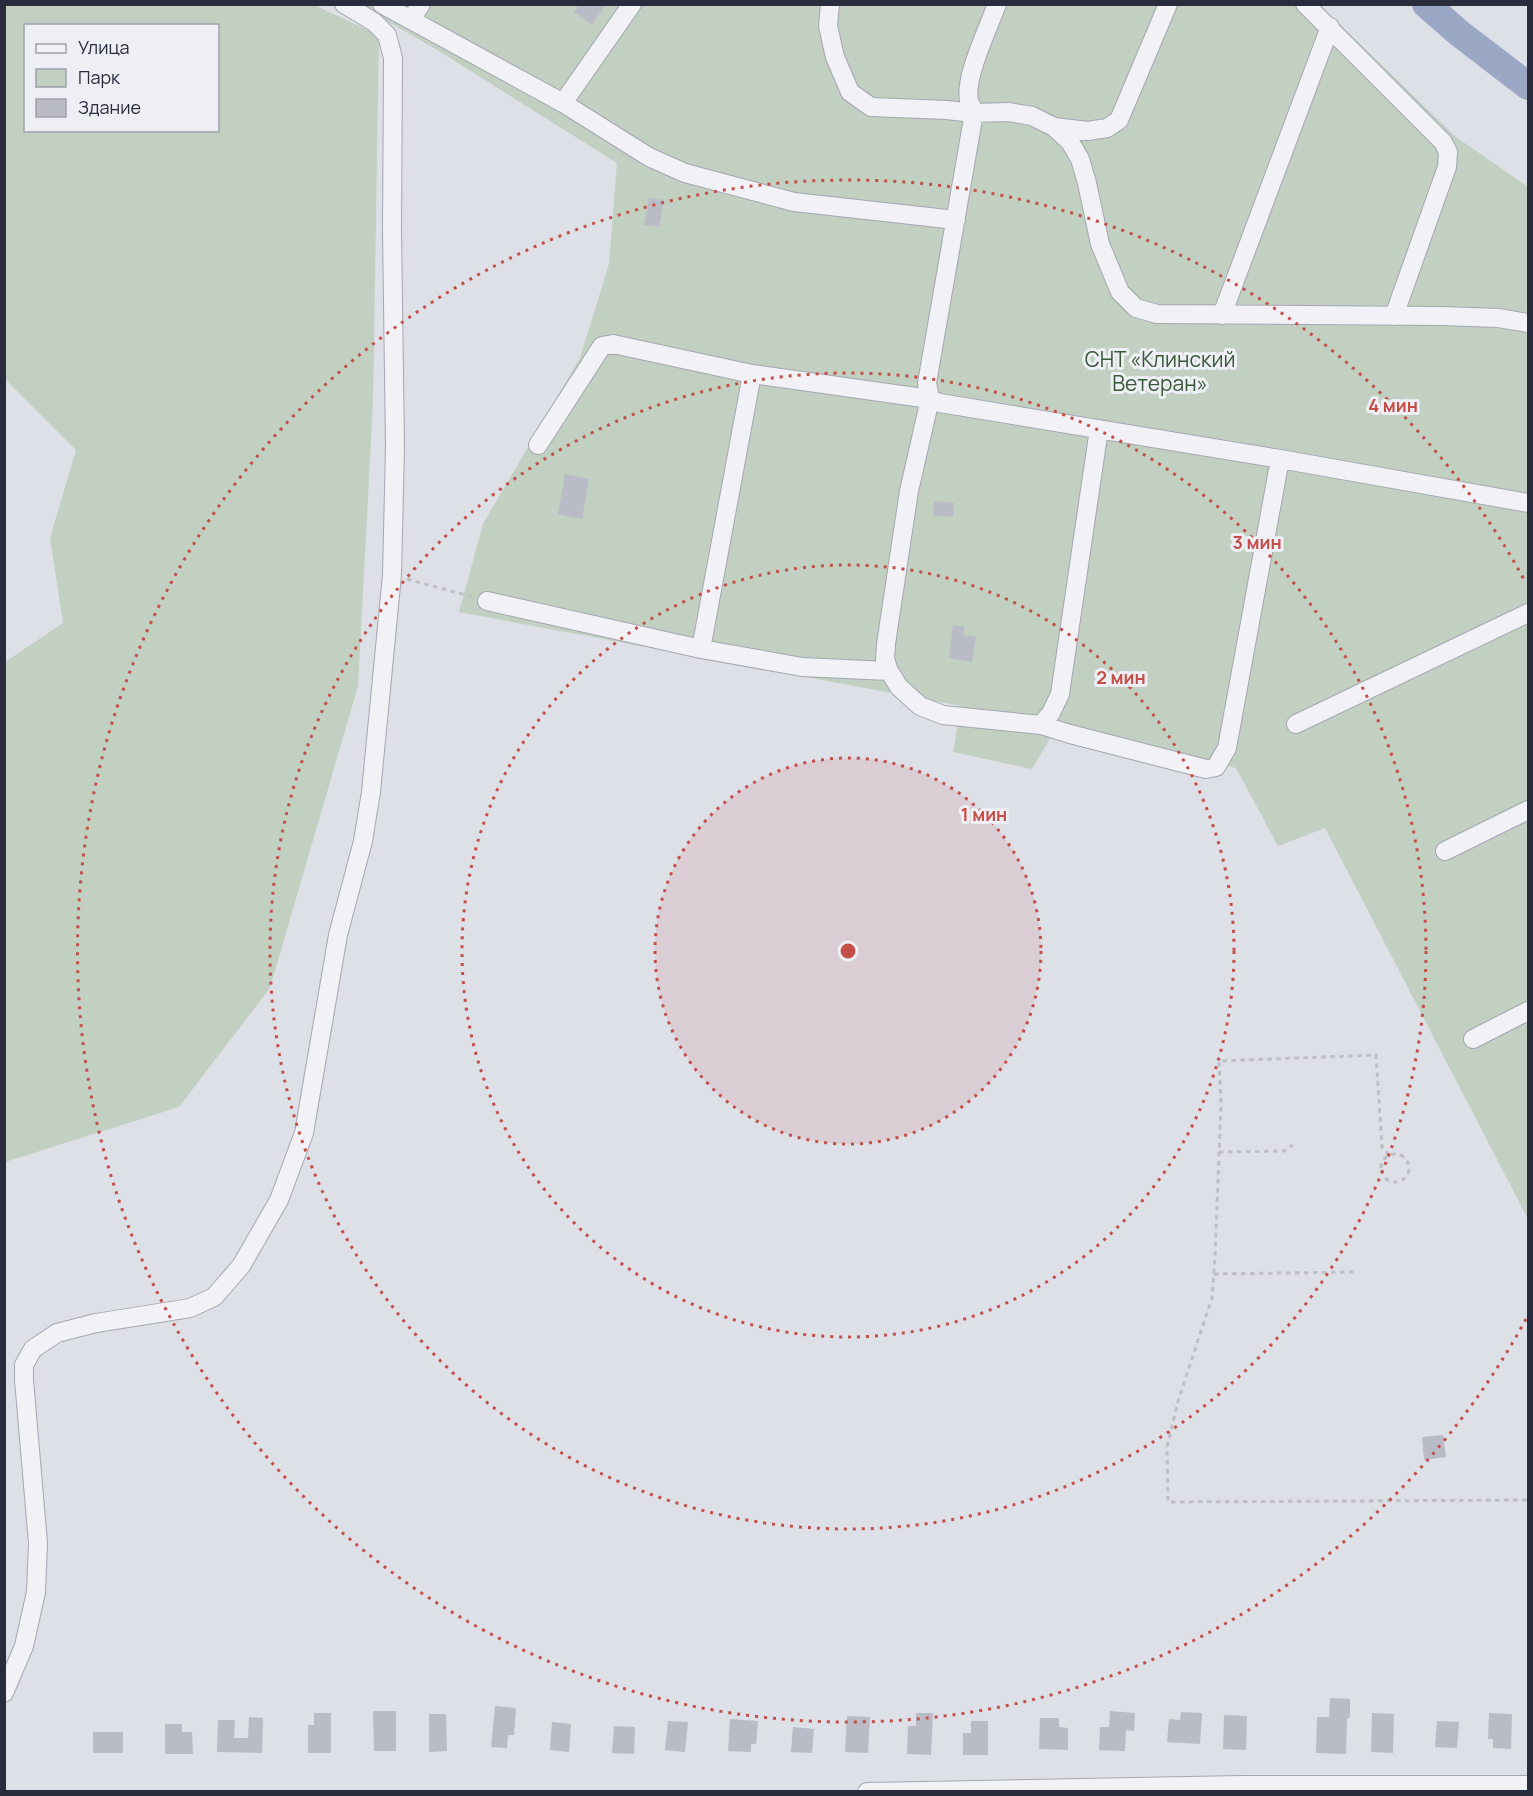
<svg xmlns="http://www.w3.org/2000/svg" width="1533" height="1796" font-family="Manrope,sans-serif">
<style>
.green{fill:#c1d0c0;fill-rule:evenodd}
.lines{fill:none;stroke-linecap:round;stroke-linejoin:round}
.river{stroke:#9ba8c5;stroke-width:28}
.building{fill:#b9bbc6}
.minor-casing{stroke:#a4a6b1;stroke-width:20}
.path{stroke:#bdbec6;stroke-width:3;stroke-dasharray:4.5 4.5;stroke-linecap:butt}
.minor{stroke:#f1f1f6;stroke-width:18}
.ring{fill:none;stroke:#c64e49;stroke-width:3;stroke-dasharray:3 6}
.labels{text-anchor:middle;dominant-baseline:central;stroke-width:6;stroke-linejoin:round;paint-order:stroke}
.park-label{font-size:21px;fill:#375836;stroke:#eeeff5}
.centre{fill:#c64e49;stroke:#eeeff5;stroke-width:3}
.ring-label{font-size:18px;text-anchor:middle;font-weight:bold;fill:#c64e49;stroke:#eeeff5;stroke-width:6;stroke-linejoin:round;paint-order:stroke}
</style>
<rect width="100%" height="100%" fill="#dee0e7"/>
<path class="green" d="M5,5H314L379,35L373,403L358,686L270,988L179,1107L5,1162V662L63,623L50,538L76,450L5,379ZM26,26H218V130H26Z
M359,5H1320L1456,137L1528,187V1219L1325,828L1278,846L1236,768L1058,725L1032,769L953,752L961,706L459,612L483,524L580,358L609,264L617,163L434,48Z"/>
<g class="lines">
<path class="river" d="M1426,4L1459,33L1528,86"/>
</g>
<path class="building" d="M579,4H606L592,25L574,12Z
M649,198L664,200L659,227L644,225Z
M1165,381L1177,383L1176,395L1164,393Z
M565,474L589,479L582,519L558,514Z
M934,501L954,503L953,517L933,515Z
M953,625L964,627L963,635L976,637L972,662L949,658Z
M1443,1435L1446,1457L1424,1460L1422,1437Z
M1330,1698L1350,1699V1718H1347L1346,1754L1316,1753L1317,1717H1329Z
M495,1706L516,1708L514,1735H508L507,1748L491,1747Z
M373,1711H396V1751H374Z
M1110,1711L1135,1713L1134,1731L1126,1730L1125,1751L1099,1750L1100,1727H1109Z
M1181,1712L1202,1713L1200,1744L1167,1742L1169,1719L1180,1720Z
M314,1713H331V1753H308V1725H314Z
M916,1713H933L931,1755L907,1754L908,1726H916Z
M1372,1713L1394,1714L1393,1753L1371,1752Z
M1489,1713L1512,1714L1511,1749L1493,1748V1739H1488Z
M429,1714H446L447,1751L429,1752Z
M1224,1715L1247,1716L1246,1750L1223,1749Z
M847,1716L870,1717L868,1753L845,1752Z
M249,1717L263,1718L262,1753L217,1752L218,1720H235L234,1738H248Z
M1040,1718H1059V1727L1068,1728V1750L1039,1749Z
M730,1719L758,1721L756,1744H751V1752L728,1751Z
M668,1721L688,1722L685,1752L665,1750Z
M971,1721H988V1755H963V1733H971Z
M1437,1721L1459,1722L1457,1748L1435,1747Z
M552,1722L571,1724L569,1752L550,1750Z
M165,1724H182V1732H192L193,1754H165Z
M614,1726L635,1727L634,1754L612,1753Z
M793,1727L814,1729L812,1753L791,1752Z
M93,1732H123V1753H93Z"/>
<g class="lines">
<g class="minor-casing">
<path id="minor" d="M382,4L563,103L649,157L685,173L794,202L956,220
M830,4L828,26L835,57L850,92L871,107L947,110L974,113L1008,112L1032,116L1054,127L1070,142L1080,159L1087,183L1100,244L1120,292L1136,308L1157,314L1442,316L1498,318L1528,323
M997,4C989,27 964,77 969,100C970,104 973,109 974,113L927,383L930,399L940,403L1280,459L1528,503
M1305,4L1443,142L1448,152L1447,167L1394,316
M411,20L421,4
M563,103L632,4
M1054,127L1088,131L1107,128L1119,120L1168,4
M1222,315L1330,27
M538,445L602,346L613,344L752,374L930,399L909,491L886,644L885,659L889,671L899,687L920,706L943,715L1041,725L1051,713L1060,694L1099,429
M487,601L701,649L802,667L889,671
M701,649L752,374
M1296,724L1528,613
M1041,725L1070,734L1206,769L1216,767L1227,748L1280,459
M1445,851L1528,810
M1473,1039L1528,1011
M4,1693L24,1646L36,1592L38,1543L24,1380V1365L33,1349L57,1333L96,1323L190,1308L214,1297L241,1266L279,1200L304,1133L338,935L363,841L371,792L392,575L395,447L392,230L393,58L387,35L374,22L344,4
M867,1792L1242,1785H1528"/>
</g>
<path class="path" d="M407,579L473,597
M1219,1152L1284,1151L1293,1145
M1381 1168a14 14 0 1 1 28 0a14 14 0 1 1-28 0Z
M1389,1155L1382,1147L1376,1055L1219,1061L1221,1105L1215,1257L1212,1298L1178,1401L1167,1447L1168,1502L1528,1500
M1214,1274L1355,1272"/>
<use href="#minor" class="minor"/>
</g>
<circle cx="848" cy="951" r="193" fill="#c64e49" fill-opacity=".12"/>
<g class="ring">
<circle cx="848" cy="951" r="193"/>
<circle cx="848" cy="951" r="386"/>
<circle cx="848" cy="951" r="578"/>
<path d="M1526 1319A771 771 0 1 1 1526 583"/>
</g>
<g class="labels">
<g class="park-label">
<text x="1160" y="359">СНТ «Клинский<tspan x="1160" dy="24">Ветеран»</tspan></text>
</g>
</g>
<circle cx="848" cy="951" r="9" class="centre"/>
<g class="ring-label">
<text x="1393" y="412">4 мин</text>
<text x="1257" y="549">3 мин</text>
<text x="1121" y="684">2 мин</text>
<text x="984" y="821">1 мин</text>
</g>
<rect width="1533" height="1796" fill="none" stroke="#282c3d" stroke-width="12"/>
<rect x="24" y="24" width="195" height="108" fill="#eeeff5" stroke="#9fa1ab" stroke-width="1.5"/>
<rect x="36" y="44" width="30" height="9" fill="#f1f1f6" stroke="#9fa1ab" stroke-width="1.5"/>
<text x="78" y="54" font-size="18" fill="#282c3d">Улица</text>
<rect x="36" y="69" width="30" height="18" fill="#c1d0c0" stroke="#9fa1ab" stroke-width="1.5"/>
<text x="78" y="84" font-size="18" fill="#282c3d">Парк</text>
<rect x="36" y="99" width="30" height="18" fill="#b9bbc6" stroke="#9fa1ab" stroke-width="1.5"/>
<text x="78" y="114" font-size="18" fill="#282c3d">Здание</text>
</svg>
